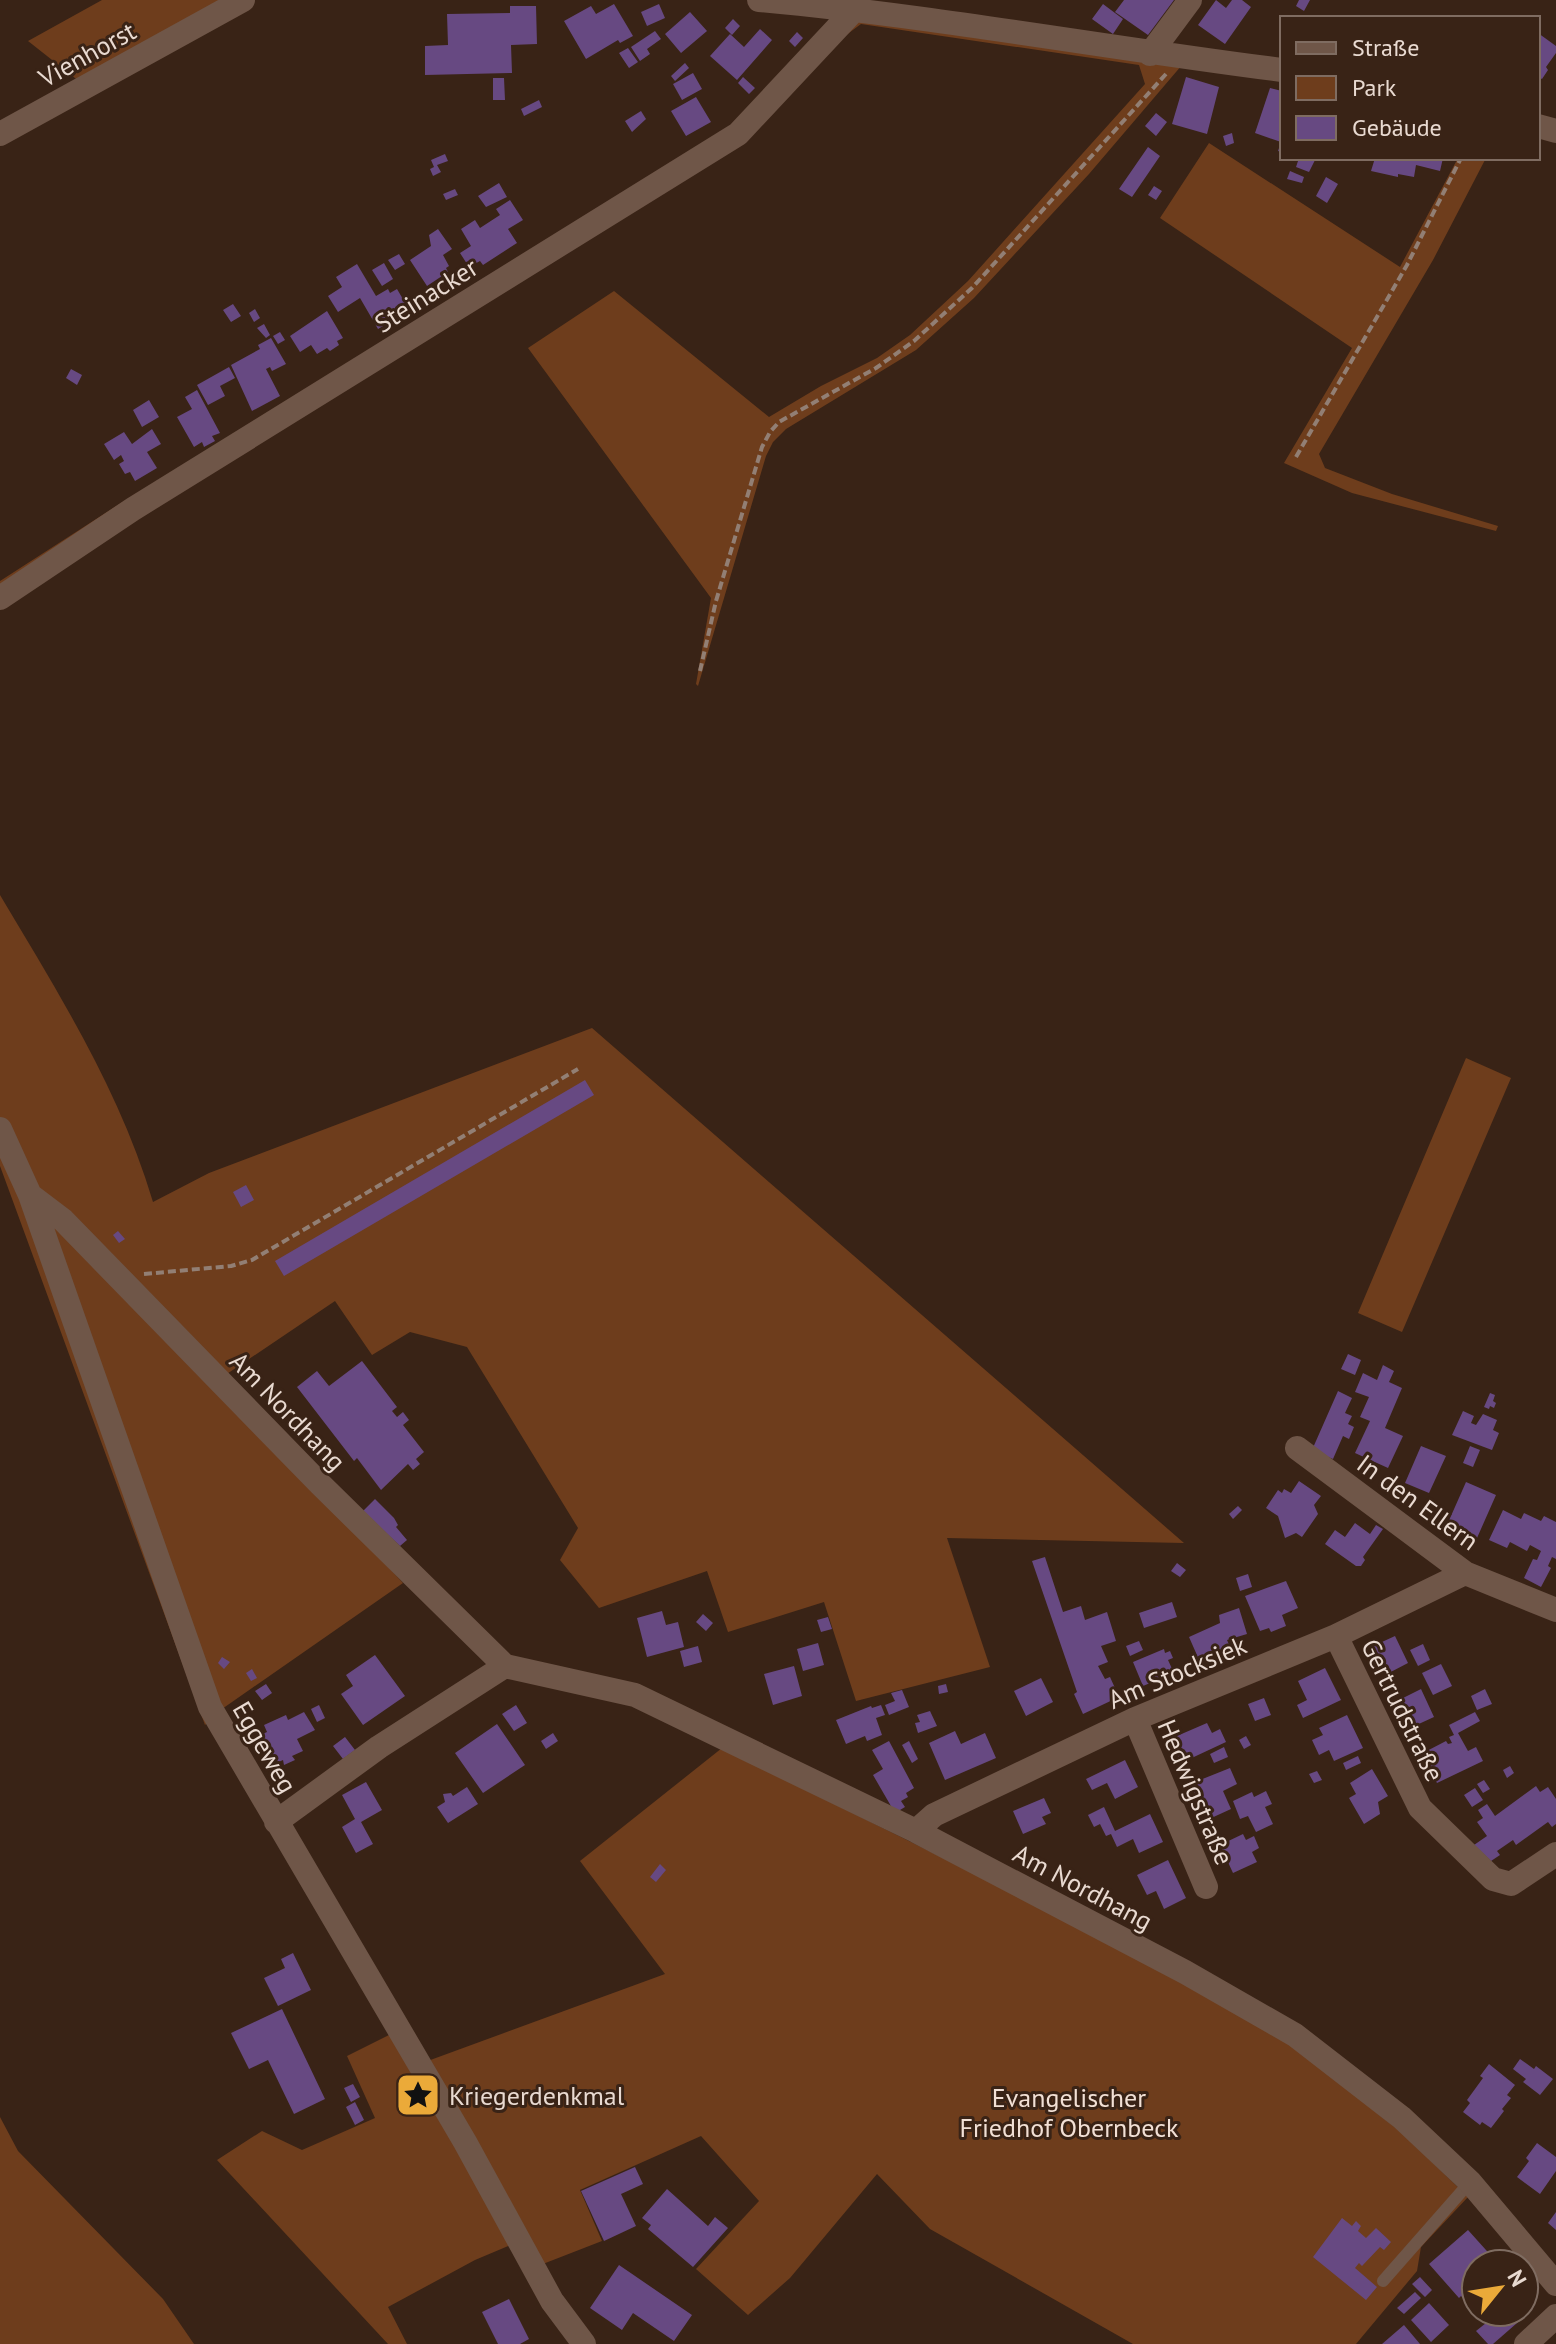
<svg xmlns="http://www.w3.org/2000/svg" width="1556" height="2344" font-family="'PT Sans',sans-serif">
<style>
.green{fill:#6e3d1c}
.building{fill:#674982}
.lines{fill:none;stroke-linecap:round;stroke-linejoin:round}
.path{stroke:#927f74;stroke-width:4;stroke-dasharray:8 4;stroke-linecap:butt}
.service{stroke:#6f5648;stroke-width:12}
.minor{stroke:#6f5648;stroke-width:24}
.labels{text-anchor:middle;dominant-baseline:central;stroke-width:6;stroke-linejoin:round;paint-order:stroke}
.street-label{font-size:26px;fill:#e9dad1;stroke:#392316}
.poi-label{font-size:26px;fill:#e9dad1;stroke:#392316;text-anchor:start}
.park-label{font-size:26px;fill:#f2e0d5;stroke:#392316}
</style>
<rect width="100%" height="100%" fill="#392316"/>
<path class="green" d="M102,0H255L85,93L80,82L28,41Z
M830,14L1182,65L1089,174L974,298L916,350L786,429L773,442L766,456L698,686L696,684L711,598L528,348L614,291L769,417L821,386L877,358L910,335L968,281L1145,84L1139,65L861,24L838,41L750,135L138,517L0,609V581L121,503L738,129L830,25Z
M1209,143L1400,267L1458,158H1486L1433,260L1319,454L1325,468L1392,494L1498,526L1496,531L1352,493L1284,463L1352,348L1160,218Z
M0,895C59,994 120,1091 153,1202L209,1173L592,1028L1184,1543L947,1538L990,1667L856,1701L824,1602L728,1632L707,1571L599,1608L560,1560L578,1528L467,1347L410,1332L372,1355L335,1301L215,1382L403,1583L222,1709L205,1725L0,1166Z
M1466,1058L1511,1078L1402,1332L1358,1313Z
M722,1748L1146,1959L1288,2042L1401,2132L1468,2197L1421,2247L1417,2271L1356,2344H1133L930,2229L877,2174L790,2278L748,2315L696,2269L759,2201L701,2136L580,2190L602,2241L530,2269L515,2243L475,2260L388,2307L407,2344H388L217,2160L262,2131L302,2150L375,2118L347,2056L393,2033L414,2066L665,1974L580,1861Z
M0,2117L18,2151L163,2299L194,2344H0Z"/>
<path class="building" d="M1124,0H1174L1148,35L1115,12Z
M1216,0L1226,8L1232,0H1242L1251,7L1225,44L1198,25Z
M1299,0H1310L1304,11L1296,6Z
M614,4L633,36L620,43L618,40L586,59L564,21L591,6L596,14Z
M659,4L665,18L647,26L641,12Z
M1103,4L1123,19L1113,34L1092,19Z
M510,6H536L537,44L511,45L512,73L425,75V46L448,45L447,14L510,13Z
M690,12L707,31L681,53L665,34Z
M733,19L740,26L732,35L725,28Z
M760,29L772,40L737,80L710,56L730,34L744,47Z
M655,31L661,39L647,49L650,54L640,61L631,47Z
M797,32L803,38L795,47L789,41Z
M1538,33L1556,46V53L1546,67L1548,70L1542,79L1538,77Z
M628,48L638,62L629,68L619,53Z
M685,63L689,68L675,81L671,76Z
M693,73L702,89L682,100L673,84Z
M743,77L755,88L749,94L738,83Z
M1186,77L1219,87L1207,134L1172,124Z
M493,78H504L505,100H493Z
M1270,88L1282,91V152L1278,151L1281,142L1255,133Z
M696,97L711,122L686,136L671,111Z
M539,100L542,107L524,116L521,109Z
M641,111L646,119L632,132L625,121Z
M1156,113L1167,122L1156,136L1145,126Z
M1232,133L1234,143L1226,146L1223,136Z
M1148,147L1160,156L1132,197L1119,189Z
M445,154L448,161L437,165L441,172L433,176L430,169L434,167L431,160Z
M1299,158H1316L1309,172L1296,167Z
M1375,158H1443L1440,171L1416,165L1414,177L1398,174V177L1371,171Z
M1290,171L1304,177L1302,183L1287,179Z
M1326,177L1338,184L1327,203L1316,196Z
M499,183L507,197L486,207L478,196Z
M1154,186L1162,191L1156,200L1148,195Z
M455,189L458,195L446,200L443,194Z
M510,200L523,220L508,229L517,243L483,265L480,261L469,267L460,253L471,246L461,229L475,220L480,228L500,215L496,209Z
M438,229L452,249L443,255L449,266L446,268L448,272L427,286L410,260L431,246L429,235Z
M399,254L405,264L395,270L388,260Z
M384,263L393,279L382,286L372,270Z
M357,264L376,296L388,289L390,293L397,289L407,306L401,309L404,314L378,329L360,298L338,312L328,296L342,287L336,277Z
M233,304L241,316L231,322L223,310Z
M255,309L260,318L254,322L249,313Z
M327,311L343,338L337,341L339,345L330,351L327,348L317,354L311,345L300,352L290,336Z
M264,324L270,335L266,338L257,328Z
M280,332L285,340L278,344L273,336Z
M271,338L286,364L272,371L270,367L266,369L280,396L252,411L231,365L260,349L258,345Z
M229,367L235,378L220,386L225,396L208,405L197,385Z
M71,369L82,375L77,385L66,378Z
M197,390L220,433L212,436L215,441L204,447L202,442L194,447L177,417L192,409L185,397Z
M149,400L159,417L142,427L133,410Z
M152,429L161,444L147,452L157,468L135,481L130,472L125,474L119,464L124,461L121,455L114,460L104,444L124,432L132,444Z
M585,1080L594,1095L284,1276L275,1261Z
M246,1185L254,1200L241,1207L233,1192Z
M118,1231L125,1239L119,1243L113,1235Z
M1348,1354L1361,1360L1355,1375L1341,1369Z
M362,1361L397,1407L392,1411L397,1417L403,1412L409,1420L403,1425L424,1452L416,1459L420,1464L413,1470L408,1464L381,1490L357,1458L354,1461L297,1387L317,1371L329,1386Z
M1383,1365L1394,1371L1389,1382L1402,1388L1385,1428L1403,1436L1388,1468L1355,1453L1370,1421L1360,1417L1369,1397L1355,1392L1363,1373L1377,1380Z
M1338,1391L1352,1398L1345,1413L1352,1416L1348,1424L1354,1427L1349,1439L1343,1436L1333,1459L1312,1450Z
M1490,1393L1495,1395L1493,1401L1496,1403L1494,1408L1490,1406L1489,1409L1484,1407Z
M1463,1411L1474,1416L1471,1423L1476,1425L1483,1414L1497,1420L1493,1430L1499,1433L1492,1450L1452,1435Z
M1421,1446L1446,1456L1429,1493L1405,1483Z
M1470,1446L1480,1450L1473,1467L1463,1463Z
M1299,1481L1321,1496L1314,1505L1318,1514L1302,1537L1296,1533L1285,1538L1278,1516L1266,1508L1278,1490L1282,1493L1284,1489L1291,1493Z
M1466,1482L1496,1495L1477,1538L1447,1525Z
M375,1499L394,1518L398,1525L396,1527L407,1540L400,1546L363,1511Z
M1238,1506L1242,1510L1233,1519L1229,1514Z
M1503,1510L1521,1519L1524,1513L1541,1521L1544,1516L1556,1522V1559L1552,1557L1548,1566L1551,1568L1541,1587L1524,1578L1533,1559L1537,1560L1541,1551L1530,1545L1527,1551L1510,1542L1507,1548L1489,1540Z
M1355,1523L1370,1534L1376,1525L1383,1529L1363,1557L1365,1560L1361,1566H1356L1325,1544L1335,1530L1345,1537Z
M1045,1557L1063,1612L1081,1606L1085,1620L1107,1612L1116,1641L1101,1646L1108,1662L1098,1666L1105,1679L1110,1677L1119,1697L1083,1714L1074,1694L1077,1692L1032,1561Z
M1177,1563L1186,1570L1180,1577L1171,1571Z
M1248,1574L1252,1587L1240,1591L1236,1578Z
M1286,1581L1298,1608L1282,1615L1286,1626L1271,1632L1269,1628L1260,1631L1245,1596Z
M1172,1602L1177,1617L1144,1628L1139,1613Z
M1239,1608L1247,1634L1227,1640L1231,1649L1220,1654L1223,1660L1211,1665L1209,1658L1200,1662L1189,1637L1220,1623L1219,1615Z
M662,1611L666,1625L678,1622L684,1647L647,1657L637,1618Z
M703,1614L713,1623L706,1631L696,1622Z
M828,1617L832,1629L821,1632L817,1620Z
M1395,1636L1408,1663L1385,1675L1371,1647Z
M1139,1641L1143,1650L1130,1656L1126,1646Z
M818,1643L824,1665L803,1671L797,1649Z
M1423,1644L1430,1660L1418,1666L1410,1650Z
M698,1646L702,1662L684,1667L680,1651Z
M1164,1649L1165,1653L1170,1651L1173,1658L1168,1660L1174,1673L1143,1686L1133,1662Z
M375,1655L405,1696L363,1725L341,1694L353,1686L346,1675Z
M222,1657L230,1662L224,1669L218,1663Z
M1441,1664L1452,1686L1433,1695L1422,1673Z
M794,1666L802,1696L773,1705L764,1674Z
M1325,1668L1341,1700L1303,1718L1297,1705L1307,1700L1298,1681Z
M252,1669L257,1678L251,1681L246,1673Z
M1041,1678L1053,1702L1026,1716L1014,1691Z
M266,1684L272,1693L262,1700L255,1691Z
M946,1684L948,1692L939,1694L938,1686Z
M1421,1689L1434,1717L1410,1728L1397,1701Z
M1485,1689L1492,1704L1477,1710L1471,1696Z
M902,1690L909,1707L889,1715L885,1705L895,1701L891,1693Z
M1264,1698L1271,1715L1255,1721L1248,1704Z
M319,1705L325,1718L317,1722L311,1709Z
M516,1705L527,1723L514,1731L502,1714Z
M881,1705L885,1715L876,1718L882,1735L867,1741L865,1736L846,1744L836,1720L871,1706L872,1708Z
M930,1711L937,1726L918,1733L915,1723L920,1722L917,1715Z
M304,1712L315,1730L297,1739L303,1751L292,1756L295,1760L284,1765L283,1760L272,1765L258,1736L267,1732L264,1725L286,1715L288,1720Z
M1475,1712L1480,1721L1458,1733L1468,1751L1476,1747L1483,1761L1437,1783L1421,1754L1446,1741L1448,1744L1452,1743L1449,1737L1454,1735L1449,1725Z
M1347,1715L1363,1748L1334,1761L1329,1750L1319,1755L1312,1740L1323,1735L1319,1728Z
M1207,1723L1212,1733L1220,1729L1226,1742L1181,1763L1170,1739Z
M497,1724L525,1765L483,1793L455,1753Z
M955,1731L961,1744L985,1733L996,1758L945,1780L929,1743Z
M553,1733L558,1741L546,1749L541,1741Z
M1246,1736L1251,1745L1244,1749L1239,1740Z
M345,1737L355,1750L343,1759L333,1746Z
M889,1741L914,1788L906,1793L908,1797L901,1801L905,1807L895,1813L873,1775L883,1769L872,1750Z
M909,1741L918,1759L912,1763L902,1745Z
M1224,1747L1228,1757L1214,1763L1210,1754Z
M1358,1756L1361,1763L1346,1770L1343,1763Z
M1125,1760L1138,1787L1115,1799L1107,1783L1092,1790L1086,1779Z
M1510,1766L1514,1773L1507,1778L1503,1770Z
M1230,1768L1237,1784L1223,1791L1231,1809L1207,1820L1190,1784Z
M1372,1769L1388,1796L1378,1802L1380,1814L1364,1824L1349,1798L1356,1794L1350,1783Z
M1317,1771L1322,1780L1314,1783L1309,1774Z
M1484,1780L1490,1789L1483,1793L1477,1784Z
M366,1782L382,1810L361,1822L373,1844L356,1853L342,1827L355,1819L342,1795Z
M1536,1786L1540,1792L1548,1787L1556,1799V1824L1552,1827L1548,1822L1516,1845L1513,1840L1497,1851L1500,1855L1491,1861L1474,1845L1487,1836L1477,1822L1483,1818L1478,1810L1487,1804L1495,1816Z
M467,1787L478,1804L448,1823L437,1807L445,1802L443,1794L451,1793L453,1796Z
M1475,1788L1483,1800L1472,1807L1464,1795Z
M1266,1791L1272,1804L1265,1807L1273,1824L1256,1832L1248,1816L1240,1819L1233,1801L1252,1792L1254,1797Z
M1044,1798L1051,1813L1042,1817L1046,1824L1023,1834L1013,1811Z
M1104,1807L1115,1831L1150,1814L1163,1842L1139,1853L1133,1839L1117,1847L1111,1834L1106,1836L1100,1824L1094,1827L1088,1815Z
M1243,1834L1246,1840L1254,1836L1259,1848L1252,1852L1257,1862L1233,1873L1220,1845Z
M1168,1860L1186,1898L1164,1909L1156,1891L1147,1895L1137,1875Z
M660,1864L666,1870L656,1882L650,1877Z
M293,1953L311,1990L278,2006L264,1978L285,1968L281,1959Z
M282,2009L325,2099L294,2114L268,2060L249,2069L231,2033Z
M1520,2059L1534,2069L1536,2066L1553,2079L1540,2095L1523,2082L1526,2079L1513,2069Z
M1489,2064L1515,2085L1507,2095L1511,2098L1502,2109L1504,2111L1491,2128L1482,2122L1480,2125L1463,2112L1470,2103L1467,2100L1483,2078L1480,2076Z
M353,2084L360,2097L351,2102L344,2088Z
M355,2102L364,2120L355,2125L346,2107Z
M1537,2143L1556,2157V2171L1540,2194L1517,2177L1529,2161L1526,2158Z
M635,2167L643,2184L621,2194L636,2226L604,2241L581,2191Z
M667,2189L708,2226L715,2217L728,2228L693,2267L648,2229L651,2225L642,2218Z
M1556,2212V2230L1548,2223Z
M1342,2218L1352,2226L1356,2221L1361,2226L1358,2231L1366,2238L1376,2228L1391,2242L1384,2250L1380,2247L1362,2266L1359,2263L1355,2268L1377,2287L1366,2300L1313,2257Z
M1468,2230L1495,2260L1493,2264H1476V2312L1469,2309L1467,2302L1461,2296L1459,2298L1429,2264Z
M619,2265L692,2315L674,2341L633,2313L622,2330L590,2308Z
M1420,2277L1432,2290L1425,2297L1412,2284Z
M1415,2292L1421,2298L1404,2314L1397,2308Z
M509,2299L529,2339L520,2344H498L482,2312Z
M1429,2303L1449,2325L1431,2342L1411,2320Z
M1476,2312H1522L1525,2316L1493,2344H1488L1476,2331L1486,2323Z
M1404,2325L1420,2344H1382Z"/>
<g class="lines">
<path class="path" d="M1296,457L1407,265L1461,158
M700,671L716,601L762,447L770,432L779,422L876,368L914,341L972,288L1166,74
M144,1274L231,1266L252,1260L578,1069"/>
<path class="service" d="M1383,2281L1470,2182"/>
<path class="minor" d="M759,0C934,16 1108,48 1282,70
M1150,54L1190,0
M1538,126L1556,131
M0,134L243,0
M0,598L133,509L738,134L855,9
M0,1129L30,1195L210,1707L465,2142L552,2301L584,2344
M30,1195L63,1220L320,1484L505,1666L635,1695L916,1831L1185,1972L1295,2035L1402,2118L1470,2182L1556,2284
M1297,1448L1465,1573L1556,1610
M1336,1636L1420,1808L1493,1879L1511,1884L1556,1854
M1135,1719L1206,1887
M276,1822L379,1747L505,1666
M916,1831L934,1815L1135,1719L1336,1636L1465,1573
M1526,2344L1556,2316"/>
</g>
<defs>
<g id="sight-square" transform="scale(2.3)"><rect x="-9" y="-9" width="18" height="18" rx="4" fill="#ebaa39" stroke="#392316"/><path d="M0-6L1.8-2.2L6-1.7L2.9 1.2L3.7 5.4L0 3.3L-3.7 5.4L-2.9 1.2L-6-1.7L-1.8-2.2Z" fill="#111"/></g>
</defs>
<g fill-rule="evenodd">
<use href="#sight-square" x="418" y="2095"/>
</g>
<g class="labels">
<g class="street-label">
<text transform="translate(87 54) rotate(-29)">Vienhorst</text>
<text transform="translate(426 295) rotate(-32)">Steinacker</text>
<text transform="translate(288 1411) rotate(46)">Am Nordhang</text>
<text transform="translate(1418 1502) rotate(36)">In den Ellern</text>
<text transform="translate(1177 1672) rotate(-23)">Am Stocksiek</text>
<text transform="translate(1403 1710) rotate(64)">Gertrudstraße</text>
<text transform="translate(265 1747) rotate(60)">Eggeweg</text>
<text transform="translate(1196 1792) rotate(67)">Hedwigstraße</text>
<text transform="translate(1083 1887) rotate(28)">Am Nordhang</text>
</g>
<g class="poi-label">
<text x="449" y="2095">Kriegerdenkmal</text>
</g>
<g class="park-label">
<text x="1069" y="2097">Evangelischer<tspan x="1069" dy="30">Friedhof Obernbeck</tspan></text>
</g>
</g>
<rect x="1280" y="16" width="260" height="144" fill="#392316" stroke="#7f6c61" stroke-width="2"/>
<rect x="1296" y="42" width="40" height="12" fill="#6f5648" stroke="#7f6c61" stroke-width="2"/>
<text x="1352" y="56" font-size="24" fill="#e9dad1">Straße</text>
<rect x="1296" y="76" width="40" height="24" fill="#6e3d1c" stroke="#7f6c61" stroke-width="2"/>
<text x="1352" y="96" font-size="24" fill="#e9dad1">Park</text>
<rect x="1296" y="116" width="40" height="24" fill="#674982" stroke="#7f6c61" stroke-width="2"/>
<text x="1352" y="136" font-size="24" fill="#e9dad1">Gebäude</text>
<g transform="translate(1500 2288) rotate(60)"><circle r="38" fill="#392316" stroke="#7f6c61" stroke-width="2"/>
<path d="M0-6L14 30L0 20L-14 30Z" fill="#ebaa39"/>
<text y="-12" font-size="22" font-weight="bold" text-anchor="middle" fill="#e9dad1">N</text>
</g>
</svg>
